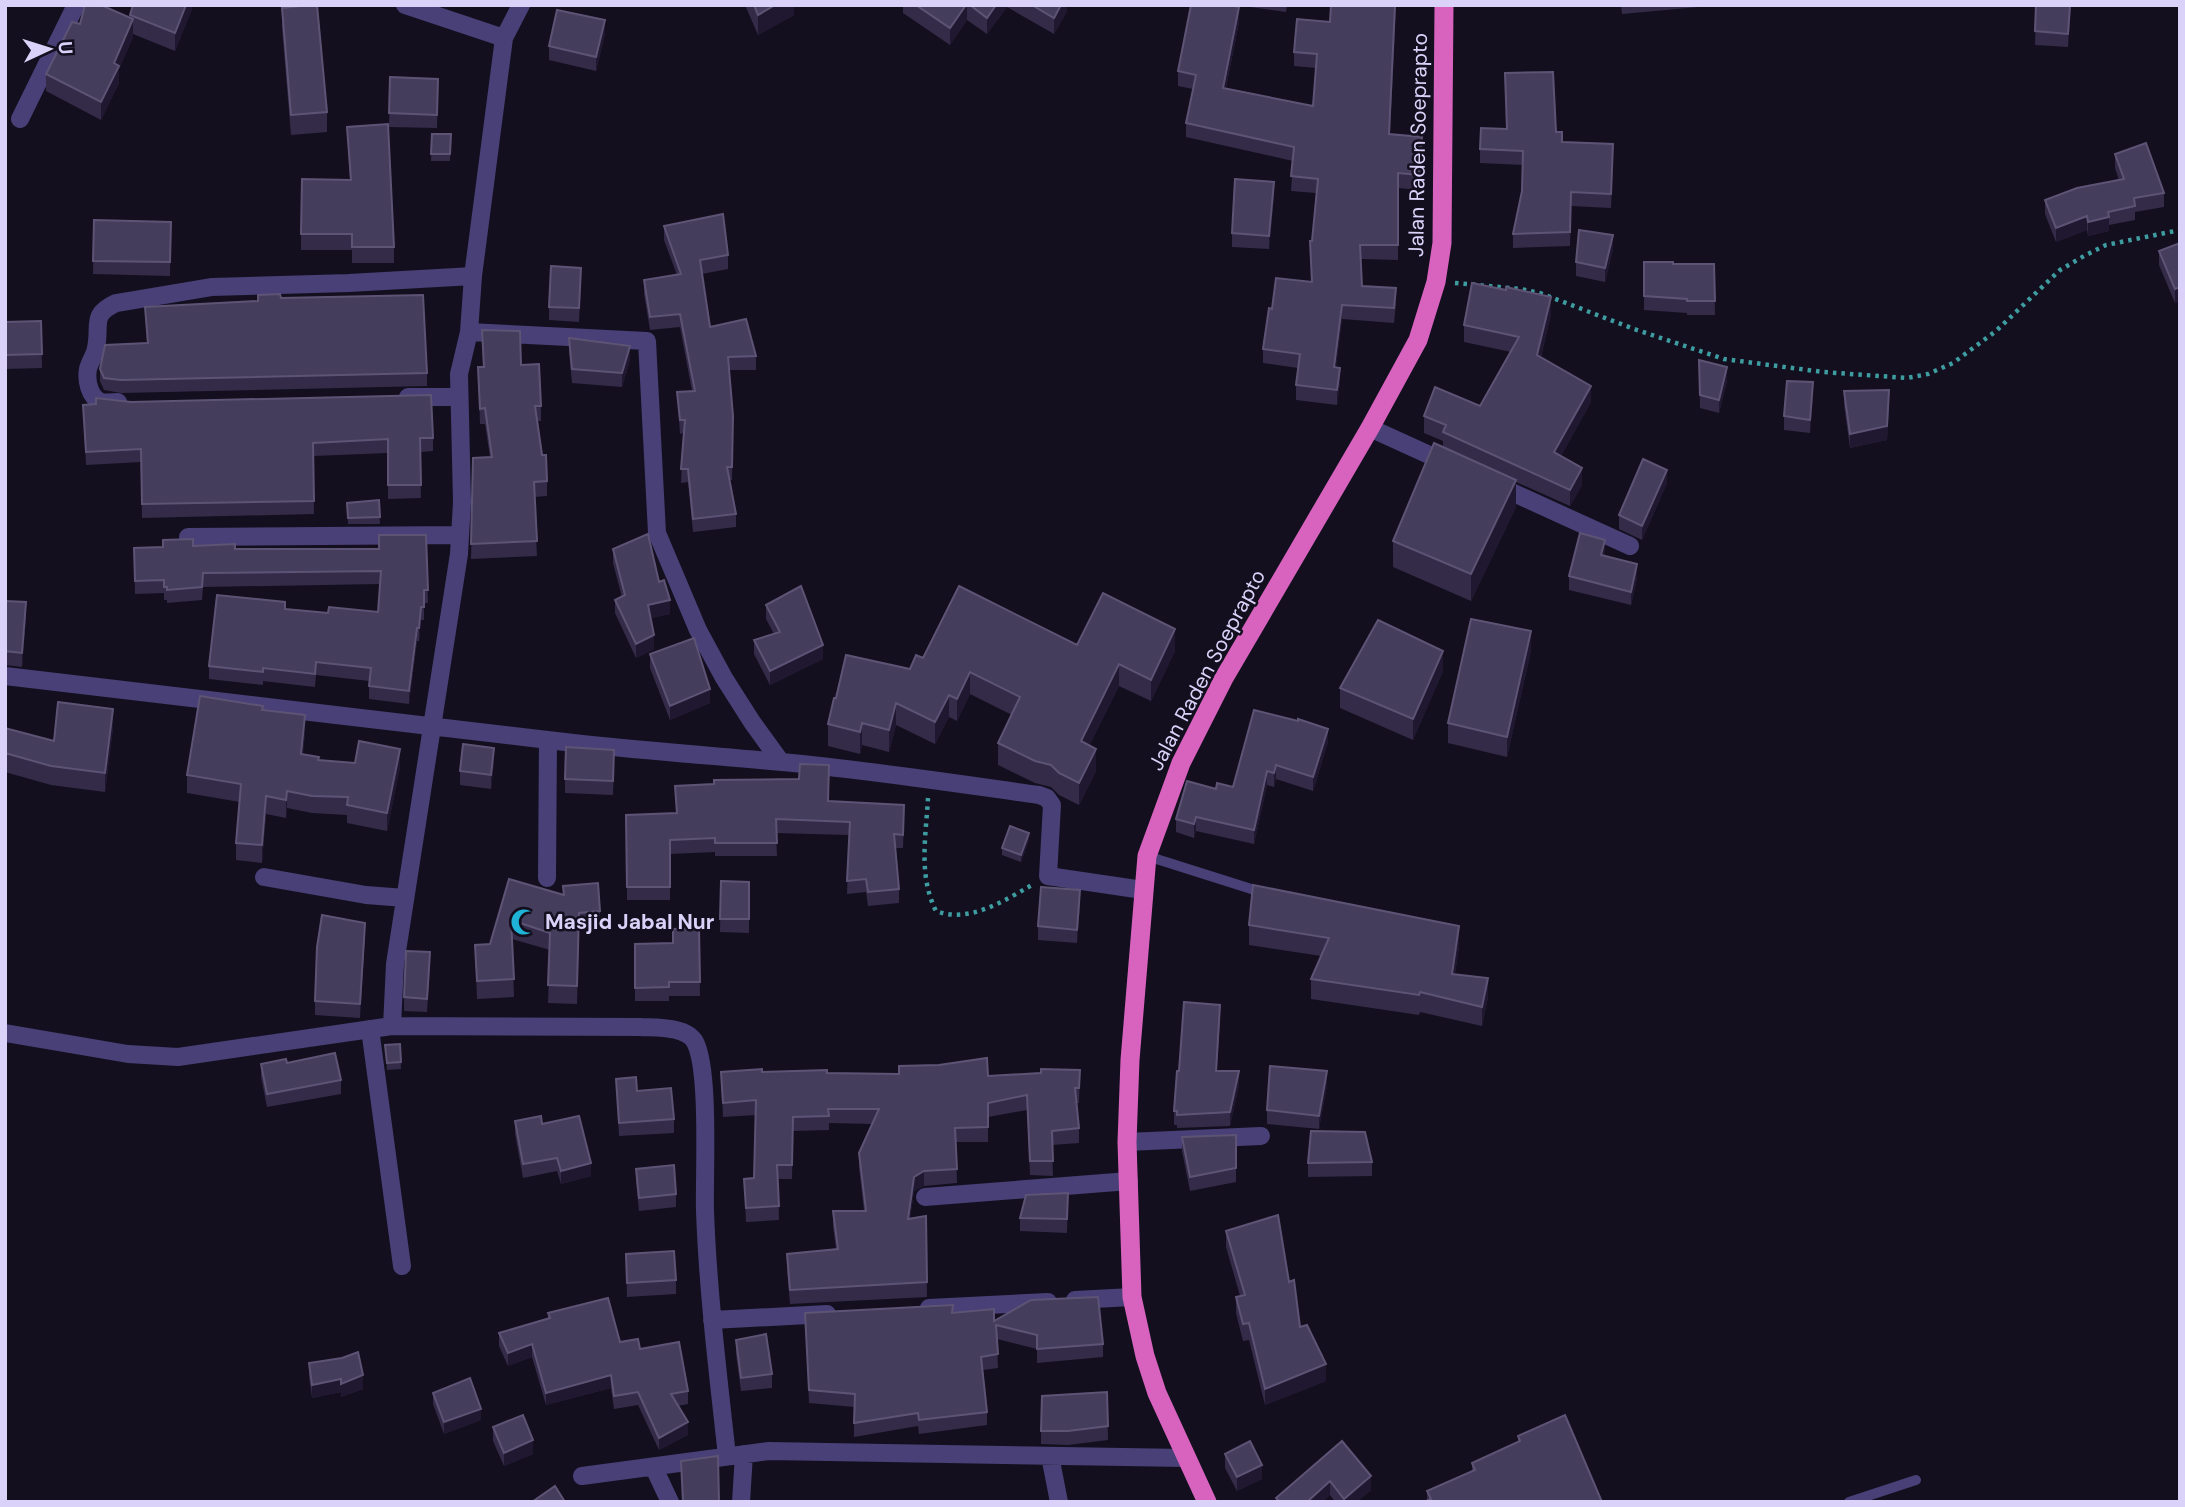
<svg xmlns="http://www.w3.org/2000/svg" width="2185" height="1507" font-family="'DM Sans',sans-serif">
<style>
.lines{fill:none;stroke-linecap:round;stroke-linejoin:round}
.path{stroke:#3e9da1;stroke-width:4.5;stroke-dasharray:3.5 5;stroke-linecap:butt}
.service{stroke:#484076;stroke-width:10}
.minor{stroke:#484076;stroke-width:18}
.trunk{stroke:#d763be;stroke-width:19}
.wall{fill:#342b49}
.shaded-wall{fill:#1f1830}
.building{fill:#453d5c;stroke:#5d5475;stroke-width:2}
.labels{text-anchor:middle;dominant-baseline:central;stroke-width:5;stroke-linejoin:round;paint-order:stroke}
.street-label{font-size:21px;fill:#dad2f9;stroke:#130f1e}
.poi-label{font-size:21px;font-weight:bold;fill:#dad2f9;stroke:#130f1e;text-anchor:start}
</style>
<rect width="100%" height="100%" fill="#130f1e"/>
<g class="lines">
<path class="path" d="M1455,283L1521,289L1540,293L1634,329L1724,359L1823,372L1907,378L1928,374L1953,363L1996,331L2060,270L2084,256L2106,245L2180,230
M928,798C926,836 918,875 936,911C969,924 1005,900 1032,885"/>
<path class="service" d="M1147,856L1264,893
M1849,1502L1916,1480"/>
<path class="minor" d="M405,5L504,38
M20,119L76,5
M469,332L647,341L657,533L698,630L724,678L752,722L781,762
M408,397H458
M118,402C113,402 106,403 101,402C89,397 86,380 88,369C90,361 95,355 96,348C101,325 90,315 116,303L211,287L349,283L473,276
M1370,428L1449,464
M1494,484L1630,546
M188,537L460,535
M5,676C198,700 390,723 582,744C649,751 715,756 782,762C868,770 953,783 1039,795L1047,798L1052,805L1048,876L1143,890
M264,877L366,895L405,898
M547,878L548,740
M392,1026L395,964L459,554L462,502L459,374L469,332L473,276L504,38L521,5
M370,1029L402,1266
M5,1033L128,1054L178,1057L392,1026L640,1027C656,1028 686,1026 695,1042C710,1070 704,1175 705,1211C708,1293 718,1374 727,1456
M1127,1142L1261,1136
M925,1197L1129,1181
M1075,1300L1132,1297
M929,1308L1048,1302
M712,1320L827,1314
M1050,1456L1059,1502
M654,1468L670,1502
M582,1476L769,1451L1185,1458
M741,1502L744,1454"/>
<path class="trunk" d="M1207,1502L1157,1393L1145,1356L1132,1297L1127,1142L1130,1060L1147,856L1181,763L1224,678L1370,428L1418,340L1436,282L1442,243L1444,5"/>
</g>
<path class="wall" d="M192,5V9L175,51L133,34V37L119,69V83L101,120L46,91V74L80,24L130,18V15Z
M745,5H794V15L758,35Z
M903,5H1067V11L1054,34L1007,7L987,34L967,20L950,45L903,13Z
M1250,5H1287L1286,12L1250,7Z
M1331,5H1396L1390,134L1422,152L1419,190L1398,188V260L1361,259L1362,286L1396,303L1394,323L1342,319L1336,367L1340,382L1337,405L1296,400V385L1298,368L1263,363V349L1272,309L1311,282L1312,241L1316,193L1291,191L1293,161L1186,137V123L1193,89L1178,86V71L1239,22L1226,88L1313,106L1316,68L1294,66V52L1330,22Z
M1621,5H1720L1622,14Z
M2036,5H2071L2068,47L2035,45Z
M282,8L327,112V132L291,135L282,28Z
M605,34L596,71L549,60V46Z
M1505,73L1556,132L1562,142L1613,158L1611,208L1571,206L1570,246L1513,248V234L1522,191L1523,165L1480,163V149L1507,129Z
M390,77L438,92L437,128L389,127Z
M347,127L394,247V263H352V250H301V234L350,180Z
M432,134H451L450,161H431Z
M2115,154L2164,193V207L2135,212V220L2109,225V231L2088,236L2087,230L2056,242L2045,214V200L2119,180L2115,168Z
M1274,196L1269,249L1232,247V233Z
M94,220L171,222L170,276L93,274Z
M664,226L728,255V269L702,274L710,327L756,356V370H729L733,416L732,480H729L736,514V527L693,532L688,482L681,483L683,433L680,434L677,392L692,391L680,327L650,330L644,294V280L677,275L664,240Z
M2180,243V301L2175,303L2159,265V251Z
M1613,249L1605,282L1576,276V262Z
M1644,262L1673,264H1714L1715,315H1687V313L1644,310Z
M581,281L579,322L549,320V307Z
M281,298L427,373V386L121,393L104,390L100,381V369L147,343L145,307L258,301Z
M1551,314L1541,357L1591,402L1561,456L1582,485L1570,506L1516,482V507L1471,601L1393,567V541L1443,447V441L1424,433V416L1480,406L1511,352L1464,342V325Z
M41,321L42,368L5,369V322Z
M482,330L521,365L541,406V421H537L547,481V496L534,497L537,556L471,559L473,458L490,457L485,424H480L478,367H483Z
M569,338L630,360L622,387L572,383L569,352Z
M1699,360L1727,381L1719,413L1700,408Z
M1844,391L1889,404L1887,440L1850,448L1844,405Z
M1813,396L1810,433L1784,430V416Z
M83,405L433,438V451L420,452L421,498L388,499V453L313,456L314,514L142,518L141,462L86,465Z
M1667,483L1642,540L1619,529V515Z
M379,500L380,524H348L347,503Z
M426,535L428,603H424V620H421L419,641H417L409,704L369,699V681L316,675L315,687L263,681V685L209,679V666L285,609L328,613L378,612L380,584L203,587L202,600L167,603V600H164V593L135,594L134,548L193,546L235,549H379Z
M613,549L659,582L670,614L651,618L654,649L636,658L615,613V600L622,597L613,563Z
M1605,553L1604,556L1637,578L1631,605L1569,590V576Z
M5,601L26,616L22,667L5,665Z
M766,605L823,659L770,685L754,654V640L774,634L766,619Z
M1077,645L1175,651L1151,701L1119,686L1089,746L1096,771L1079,805L1059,795L1051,787L1035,783L998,765V743L1012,715L970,694L957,721L949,717L935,744L896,725L889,752L862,745L860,754L828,746V724L836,698L910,669L923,658Z
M1531,651L1507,757L1448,743V723Z
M650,654L710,703L670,720L650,668Z
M1443,671L1413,740L1340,708V688Z
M263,710L305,732L303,754L319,760L400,767L387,831L347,823V815L312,813L287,808L286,818L266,814L262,863L236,860V843L240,802L187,793V775Z
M1254,710L1328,742L1313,791L1276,779L1274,787L1267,785L1254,844L1196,831L1194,838L1176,832V819L1216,789L1233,787Z
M5,728L54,741L113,728L105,792L51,785L5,772Z
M494,762L491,789L460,785V771Z
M614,763L613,795L565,793V779Z
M675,786L829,801L904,818L903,848H895L899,889V903L868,906L866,892L847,894L849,835L776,833L777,856H715V852L670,854V900H627L626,815L676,813Z
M1029,840L1021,862L1002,855V848Z
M509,879L563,895V886L600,911V929L579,931L577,1004L548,1003L550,950L512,939L514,997L477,999L475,945L490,944Z
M721,881L749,882V933L720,932Z
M1080,904L1077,943L1038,940V926Z
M1249,925L1459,946L1455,974L1488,997L1482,1026L1420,1012L1419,1015L1311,999V979L1321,956L1249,945Z
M699,928L700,996H669V1001H635V944L673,943Z
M365,936L360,1018L315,1015V1001Z
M430,966L427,1012L404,1011V997Z
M1220,1018L1217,1071L1239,1085L1230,1126L1177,1128V1125H1174V1111L1179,1071Z
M400,1044L401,1069L387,1070L385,1045Z
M287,1063L341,1080V1094L267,1107L261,1077V1064Z
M1080,1070L1079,1103H1076L1079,1128V1143L1052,1145L1053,1176L1030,1175L1027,1110L988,1117V1142H956L957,1183L924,1186L914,1191L910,1218L926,1216L927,1297L790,1304L787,1269V1254L836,1249L833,1226V1211H864L859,1167V1153L872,1124L829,1123V1130L793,1131L792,1179H778L779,1220L746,1222L744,1179L754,1178L756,1115L723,1117L721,1072L988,1076Z
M616,1079L637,1091L674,1119V1133L619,1136Z
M1327,1085L1319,1129L1267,1124V1110Z
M515,1121L591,1176L561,1184L557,1171L523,1178L515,1134Z
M1236,1135V1182L1190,1191L1182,1151V1137Z
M1372,1162V1176L1308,1177V1163Z
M636,1169L676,1194V1207L639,1211L636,1182Z
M1068,1193L1067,1233L1020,1231V1218Z
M1226,1231L1289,1282L1300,1327L1326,1381L1265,1405L1249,1340L1243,1341L1236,1313V1297L1240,1296L1226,1247Z
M626,1254L676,1280V1294L627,1297Z
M548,1313L620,1342L640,1349L688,1391V1404L678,1406L688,1435L659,1450L638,1405L614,1409L611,1388L546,1405L532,1357L508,1366L499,1346V1333L548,1318Z
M805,1313H953L1103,1344V1357L1037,1363V1349L997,1339L998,1368L983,1370L987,1412V1425L919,1434L918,1426L854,1437V1407L809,1403Z
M736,1340L772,1374V1388L741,1391L736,1354Z
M309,1363L363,1389L341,1397V1392L312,1398L309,1376Z
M1107,1392L1108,1440L1068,1445L1041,1444V1431Z
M433,1393L481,1420L444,1434L433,1404Z
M493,1427L533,1454L504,1466L493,1441Z
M1518,1436L1602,1502L1427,1500V1491L1472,1471V1463L1518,1442Z
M1342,1441L1371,1490L1357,1502H1335L1330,1495L1322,1502H1276V1498Z
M1225,1454L1262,1479L1237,1491L1225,1468Z"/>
<path class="shaded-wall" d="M186,5H192V9L175,51V33Z
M775,5H794V15L758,35V15Z
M966,5H967V20L950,45V28Z
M996,5H1007V7L987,34V18Z
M1061,5H1067V11L1054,34V18Z
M1395,5H1396L1389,149V134Z
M2070,5H2071L2068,47V34Z
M1239,7V22L1223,102V88Z
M133,19V37L119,69V83L101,120V102L114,63Z
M605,20V34L596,71V57Z
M1422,137V152L1419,190V175Z
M1274,182V196L1269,249V236Z
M2087,216V230L2056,242V228Z
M2109,217V231L2088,236V222Z
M1613,235V249L1605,282V268Z
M2180,287V301L2175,303V289Z
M1551,297V314L1537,372V355Z
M1342,305V319L1334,382V367Z
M630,346V360L622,387V373Z
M1727,367V381L1719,413V400Z
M1340,368V382L1337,405V390Z
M1813,382V396L1810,433V420Z
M1591,386V402L1554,469V452Z
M1889,390L1887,440L1850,448V434Z
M1582,468V485L1570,506V490Z
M1667,470V483L1642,540V526Z
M1516,480V507L1471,601V574Z
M1605,540V553L1601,569V555Z
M1637,564V578L1631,605V592Z
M670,600V614L648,619V605Z
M26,602V616L22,667V653Z
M421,607V620L419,641V628Z
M417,628V641L409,704V691Z
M1175,629V651L1151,701V680Z
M1531,631V651L1507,757V737Z
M654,635V649L636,658V644Z
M823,645V659L770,685V671Z
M1443,651V671L1413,740V719Z
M1119,664V686L1081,763V741Z
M970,672V694L957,721V699Z
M710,689V703L670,720V706Z
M949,695V717L935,744V722Z
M896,703V725L889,752V730Z
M113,709V728L105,792V773Z
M305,715V732L301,772V754Z
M862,723V745L860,754V732Z
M1328,729V742L1313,791V777Z
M494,748V762L491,789V775Z
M400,749V767L387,831V813Z
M1096,749V771L1079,805V783Z
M1276,765V779L1274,787V773Z
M1267,771V785L1254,844V830Z
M287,791V808L286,818V800Z
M266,796V814L262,863V845Z
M1196,817V831L1194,838V824Z
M1029,833V840L1021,862V855Z
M1080,890V904L1077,943V930Z
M365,923V936L360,1018V1004Z
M1459,926V946L1452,994V974Z
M1488,978V997L1482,1026V1007Z
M1239,1071V1085L1230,1126V1112Z
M1327,1071V1085L1319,1129V1116Z
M591,1163V1176L561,1184V1171Z
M924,1171V1186L914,1191L908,1233V1219L914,1177Z
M532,1344V1357L508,1366V1353Z
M1326,1364V1381L1265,1405V1389Z
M363,1375V1389L341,1397V1384Z
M611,1375V1388L546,1405V1393Z
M341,1379V1392L312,1398V1385Z
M481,1409V1420L444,1434V1422Z
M688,1422V1435L659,1450V1438Z
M533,1440V1454L504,1466V1453Z
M1262,1465V1479L1237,1491V1477Z
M1371,1476V1490L1357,1502H1344V1499Z
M1330,1481V1495L1322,1502H1307Z"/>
<path class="building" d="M85,5H101L133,19L114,63L119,66L101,102L46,74L72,22L80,24Z
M133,5H186L175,33L130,15Z
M310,5H317L327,112L291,115L282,8Z
M754,5H775L758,15Z
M916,5H966L950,28Z
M970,5H996L987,18Z
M1032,5H1061L1054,18Z
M1191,5H1229L1239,7L1223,88L1313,106L1317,54L1294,52L1297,19L1330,22L1331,5H1395L1389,134L1422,137L1419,175L1398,173V245H1360L1362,286L1396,288L1394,308L1342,305L1334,367L1340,368L1337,390L1296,385L1300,354L1263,349L1269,308L1272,309L1276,278L1312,282L1310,241H1312L1318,179L1291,176L1294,147L1186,123L1196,75L1178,71Z
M2036,5H2070L2068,34L2035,31Z
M557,10L605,20L596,57L549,46Z
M1553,72L1556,132H1562V142L1613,144L1611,194L1571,192L1570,232L1513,234L1522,191L1523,151L1480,149L1481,128L1507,129L1505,73Z
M390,77L438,79L437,115L389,113Z
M388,124L394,247H352V234H301L302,179L351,180L347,127Z
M432,134H451L450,154H431Z
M2146,143L2164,193L2134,198L2135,206L2108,212L2109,217L2088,222L2087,216L2056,228L2045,200L2077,188L2124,179L2115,154Z
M1235,179L1274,182L1269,236L1232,233Z
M723,214L728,255L700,260L710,327L746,319L756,356L728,357L733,416L732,467H727L736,514L693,519L688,469H681L685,420H680L677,392L695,391L680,314L650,317L644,280L681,274L664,226Z
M94,220L171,222L170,262L93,261Z
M1579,230L1613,235L1605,268L1576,262Z
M2180,243V287L2175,289L2159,251Z
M1644,262H1673V264H1714L1715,301H1687V299L1644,296Z
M551,266L581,268L579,308L549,307Z
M1472,283L1506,290V287L1551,297L1537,355L1591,386L1554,452L1582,468L1570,490L1443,432L1446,425L1424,416L1435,387L1480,406L1519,337L1464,325Z
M280,294L281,298L423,295L427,373L121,380L104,378L100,369L105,345L148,343L145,307L258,301V295Z
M41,321L42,354L5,355V322Z
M482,330L520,331L521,365L539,364L541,406H535L542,455H546L547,481L534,482L537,541L471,544L473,458L492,457L485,408L480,409L478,367H484Z
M569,338L630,346L622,373L572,369Z
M1699,360L1727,367L1719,400L1700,395Z
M1787,381L1813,382L1810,420L1784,416Z
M1889,390L1887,426L1850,434L1844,391Z
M431,395L433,438H420L421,485H388V439L313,443L314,501L142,504L141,449L86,452L83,405L96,404V398L131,402Z
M1434,443L1516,480L1471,574L1393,541Z
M1643,459L1667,470L1642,526L1619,515Z
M379,500L380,517L348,518L347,503Z
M1580,533L1605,540L1601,555L1637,564L1631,592L1569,576Z
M648,534L659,582L664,580L670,600L648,605L654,635L636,644L615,600L625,595L613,549Z
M379,535H426L428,590H424V607H421L419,628H417L409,691L369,686L371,668L316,662L315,674L263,668V672L209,666L217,595L285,602V609L328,613L329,607L378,612L381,571L203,573L202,587L167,590V587H164V580L135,581L134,548L163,547V540L193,539V546L235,544V549H379Z
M801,586L823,645L770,671L754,640L780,632L766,605Z
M959,586L1077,645L1103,593L1175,629L1151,680L1119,664L1081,741L1096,749L1079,783L1059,773L1051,765L1035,761L998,743L1020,697L970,672L957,699L949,695L935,722L896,703L889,730L862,723L860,732L828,724L834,698H836L846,655L910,669L916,655L923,658Z
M5,601L26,602L22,653L5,651Z
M1471,619L1531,631L1507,737L1448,723Z
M1378,620L1443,651L1413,719L1340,688Z
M694,638L710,689L670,706L650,654Z
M200,696L263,706L262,710L305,715L301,754L319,757L318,760L355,763L359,741L400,749L387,813L347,805L348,797L312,796L287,791L286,800L266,796L262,845L236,843L241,784L187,775Z
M58,702L113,709L105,773L51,766L5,753V728L54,741Z
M1254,710L1298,721V719L1328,729L1313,777L1276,765L1274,773L1267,771L1254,830L1196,817L1194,824L1176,819L1187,781L1216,789L1217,783L1233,787Z
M463,744L494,748L491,775L460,771Z
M566,747L614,750L613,781L565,779Z
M800,764L829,765L828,801L904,805L903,835L894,834L899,889L868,892L866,879L847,881L850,822L776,819L777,843H715V838L670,840V887H627L626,815L677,813L675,786L714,784V780L799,779Z
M1010,826L1029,833L1021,855L1002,848Z
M509,879L564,895L563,886L598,883L600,911L579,913L577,986L548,985L550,933L511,920L514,979L477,981L475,945L490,944Z
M721,881L749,882V919H720Z
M1253,885L1459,926L1452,974L1488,978L1482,1007L1420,992L1419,995L1311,979L1329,938L1249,925Z
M1041,887L1080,890L1077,930L1038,926Z
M322,915L365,923L360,1004L315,1001L317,947Z
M699,928L700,982H669V987L635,988V944L673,943V929Z
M406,951L430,952L427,999L404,997Z
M1184,1002L1220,1005L1216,1071H1239L1230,1112L1177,1115V1111H1174L1177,1071H1179Z
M400,1044L401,1062L387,1063L385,1045Z
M335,1053L341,1080L267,1094L261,1064L286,1059L287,1063Z
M987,1058L988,1076L1041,1073V1069L1080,1070L1079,1088H1075L1079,1128L1052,1131L1053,1161H1030L1027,1095L988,1103V1127L955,1128L957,1169L924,1171L914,1177L908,1219L926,1216L927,1282L790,1290L787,1254L838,1249L833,1211H866L859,1153L879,1109H828L829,1116L793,1117L792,1165H777L779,1206L746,1208L744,1179L754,1178L756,1100L723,1103L721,1072L762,1069V1072L827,1070V1073L899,1074V1066L939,1065Z
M1270,1066L1327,1071L1319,1116L1267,1110Z
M636,1077L637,1091L671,1088L674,1119L619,1123L616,1079Z
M541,1116L542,1124L579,1116L591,1163L561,1171L557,1158L523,1164L515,1121Z
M1311,1131L1365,1132L1372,1162L1308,1163Z
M1236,1135V1168L1190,1177L1182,1137Z
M674,1165L676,1194L639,1198L636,1169Z
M1068,1193L1067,1219L1020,1218L1026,1195Z
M1278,1215L1289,1282L1294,1280L1300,1327L1307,1325L1326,1364L1265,1389L1249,1323L1243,1324L1236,1297L1245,1295L1226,1231Z
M674,1251L676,1280L627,1283L626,1254Z
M1098,1297L1103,1344L1037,1349V1335L996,1325L998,1354L981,1357L987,1412L919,1420L918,1413L854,1423L855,1394L809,1390L805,1313L953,1305L952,1313L994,1309V1321L1031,1300Z
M608,1298L620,1342L638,1339L640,1349L679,1342L688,1391L671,1394L688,1422L659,1438L638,1392L614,1396L611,1375L546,1393L532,1344L508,1353L499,1333L550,1318L548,1313Z
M766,1334L772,1374L741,1378L736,1340Z
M358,1352L363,1375L341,1384V1379L312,1385L309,1363L342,1358Z
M470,1378L481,1409L444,1422L433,1393Z
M1107,1392L1108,1426L1068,1431H1041L1042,1396Z
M523,1415L533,1440L504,1453L493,1427Z
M1565,1415L1602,1502H1424L1431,1499L1427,1491L1475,1470L1472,1463L1520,1441L1518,1436Z
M1250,1441L1262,1465L1237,1477L1225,1454Z
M1342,1441L1371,1476L1344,1499L1330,1481L1307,1502H1280L1276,1498Z
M718,1456L719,1502H683L681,1461Z
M555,1486L565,1502H532Z"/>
<defs>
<g id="mosque-bare" transform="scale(2.1)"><path d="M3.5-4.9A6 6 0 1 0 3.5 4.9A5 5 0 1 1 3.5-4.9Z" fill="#1fb3d8" stroke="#130f1e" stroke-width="2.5" paint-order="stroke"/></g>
</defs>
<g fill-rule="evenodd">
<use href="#mosque-bare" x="524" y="922"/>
</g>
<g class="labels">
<g class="street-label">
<text transform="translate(1418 145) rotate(-89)">Jalan Raden Soeprapto</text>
<text transform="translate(1207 670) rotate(-62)">Jalan Raden Soeprapto</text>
</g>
<g class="poi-label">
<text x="545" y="922">Masjid Jabal Nur</text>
</g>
</g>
<rect width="2185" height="1507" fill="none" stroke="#dad2f9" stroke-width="14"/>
<g transform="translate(49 49) rotate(86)" stroke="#130f1e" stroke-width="5" paint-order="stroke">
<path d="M0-5L12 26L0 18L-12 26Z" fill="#dad2f9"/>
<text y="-10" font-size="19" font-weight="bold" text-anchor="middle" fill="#dad2f9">U</text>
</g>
</svg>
